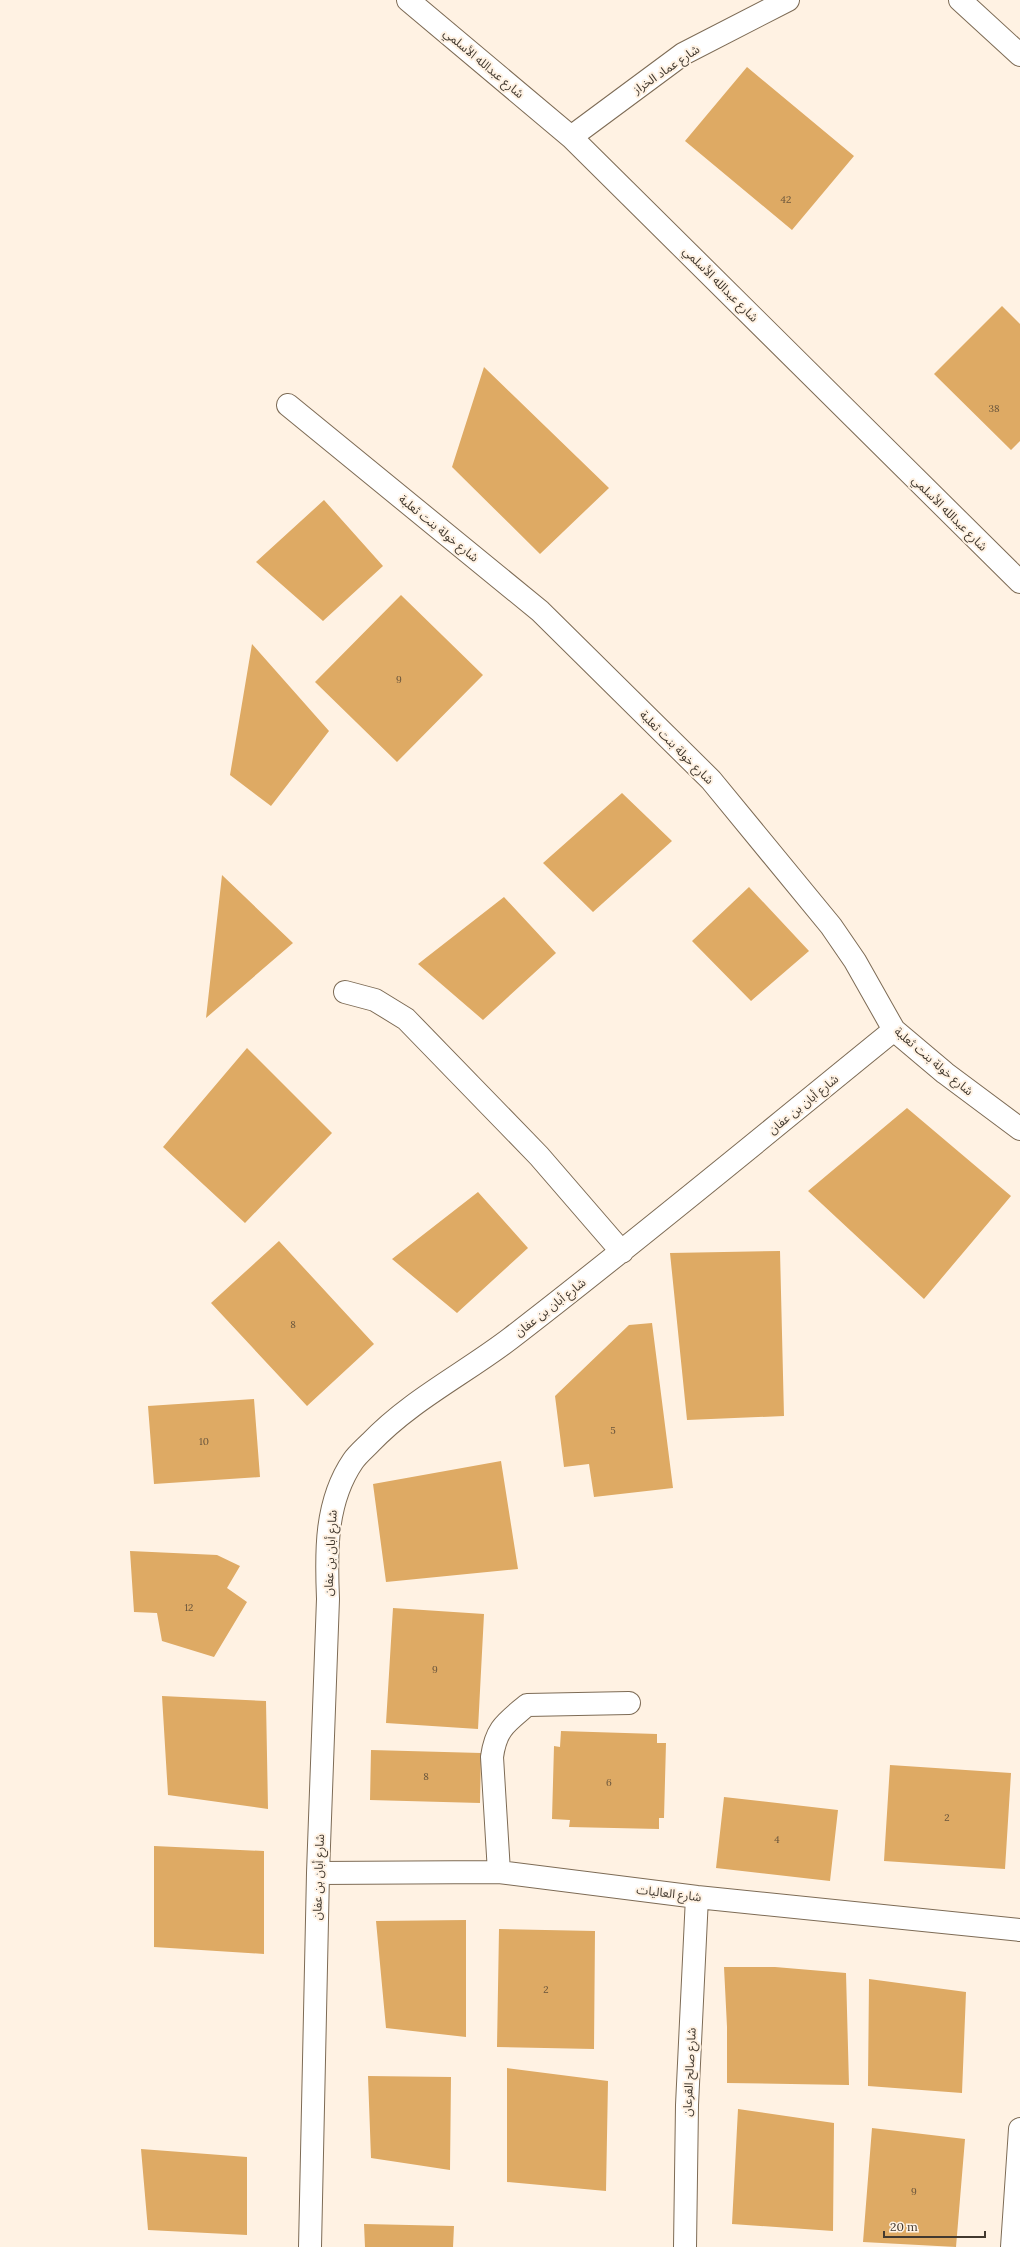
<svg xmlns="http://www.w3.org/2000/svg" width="1020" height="2247" font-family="Lora,'Noto Sans Arabic',serif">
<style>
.building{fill:#deaa64}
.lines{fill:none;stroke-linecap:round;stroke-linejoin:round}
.minor-casing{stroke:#7d6b55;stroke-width:24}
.minor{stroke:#fff;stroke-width:22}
.labels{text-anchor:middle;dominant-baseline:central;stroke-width:4;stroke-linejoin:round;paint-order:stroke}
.number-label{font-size:10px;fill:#69553c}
.street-label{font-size:12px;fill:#42392f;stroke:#fff2e3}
</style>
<rect width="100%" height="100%" fill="#fff2e3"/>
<path class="building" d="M747,67L854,156L792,230L685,141Z
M1002,306L1020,324V441L1011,450L934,374Z
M484,367L609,488L540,554L452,467Z
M324,500L383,566L323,621L256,562Z
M401,595L483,675L397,762L315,682Z
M252,644L329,731L271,806L230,775Z
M622,793L672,841L593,912L543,863Z
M222,875L293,943L206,1018Z
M749,887L809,951L751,1001L692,941Z
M504,897L556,953L483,1020L418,964Z
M247,1048L332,1133L245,1223L163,1147Z
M907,1108L1011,1196L924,1299L808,1191Z
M478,1192L528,1248L457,1313L392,1259Z
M279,1241L374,1344L307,1406L211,1303Z
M780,1251L784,1416L687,1420L670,1253Z
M652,1323L673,1488L594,1497L589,1464L564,1467L555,1396L629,1325Z
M254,1399L260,1477L154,1484L148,1406Z
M501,1461L518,1569L386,1582L373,1484Z
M130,1551L217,1555L240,1566L227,1588L247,1602L214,1657L162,1641L157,1613L134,1612Z
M393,1608L484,1614L478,1729L386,1723Z
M162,1696L266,1701L268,1809L168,1795Z
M561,1731L657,1734V1743H666L664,1818H659V1829L569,1827L570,1820L552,1819L554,1746L560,1747Z
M371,1750L481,1753L480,1803L370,1800Z
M890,1765L1011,1773L1005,1869L884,1861Z
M724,1797L838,1810L830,1881L716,1868Z
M154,1846L264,1851V1954L154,1947Z
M466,1920V2037L386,2028L376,1921Z
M499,1929L595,1931L594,2049L497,2047Z
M724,1967H775L846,1973L849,2085L727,2083V2027Z
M869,1979L966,1992L962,2093L868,2086Z
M507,2068L608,2081L606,2191L507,2182Z
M368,2076L451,2077L450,2170L371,2158Z
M738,2109L834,2123L833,2231L732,2224Z
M872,2128L965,2139L956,2247L863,2242Z
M141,2149L247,2157V2235L148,2230Z
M364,2224L454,2226L453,2247H365Z"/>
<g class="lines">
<g class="minor-casing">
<path id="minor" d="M408,0L571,137L1020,582
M960,0L1020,55
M571,137L683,54L788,0
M288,405L540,611L711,780L831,926L855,961L894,1030L945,1073L1020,1129
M345,992L375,1000L406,1019L539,1156L622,1252
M499,1872L492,1757C496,1728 506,1723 527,1705L629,1703
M318,1873L499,1872L697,1897L1020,1930
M310,2247L318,1873L328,1599C326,1552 325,1502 353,1461C357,1455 364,1449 370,1443C411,1400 464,1374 511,1338C641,1238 767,1133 894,1030
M685,2247L687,2105L697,1897
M1012,2247L1020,2129"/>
</g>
<use href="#minor" class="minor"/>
</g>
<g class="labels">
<g class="number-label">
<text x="786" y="199">42</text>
<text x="994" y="408">38</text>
<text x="399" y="679">9</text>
<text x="293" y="1324">8</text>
<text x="613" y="1430">5</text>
<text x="204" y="1441">10</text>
<text x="189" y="1607">12</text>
<text x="435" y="1669">9</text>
<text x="426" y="1776">8</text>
<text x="609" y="1782">6</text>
<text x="947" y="1817">2</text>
<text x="777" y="1839">4</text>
<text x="546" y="1989">2</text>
<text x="914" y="2191">9</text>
</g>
<g class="street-label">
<text transform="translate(484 63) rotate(40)">شارع عبدالله الأسلمي</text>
<text transform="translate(666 69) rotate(-34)">شارع عماد الخراز</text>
<text transform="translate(721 284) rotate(45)">شارع عبدالله الأسلمي</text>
<text transform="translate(950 513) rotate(45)">شارع عبدالله الأسلمي</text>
<text transform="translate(439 528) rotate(39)">شارع خولة بنت ثعلبة</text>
<text transform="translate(677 747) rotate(45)">شارع خولة بنت ثعلبة</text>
<text transform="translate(934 1061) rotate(40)">شارع خولة بنت ثعلبة</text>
<text transform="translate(803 1104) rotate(-39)">شارع أبان بن عفان</text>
<text transform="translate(550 1307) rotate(-38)">شارع أبان بن عفان</text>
<text transform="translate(330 1553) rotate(-87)">شارع أبان بن عفان</text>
<text transform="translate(318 1877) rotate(-88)">شارع أبان بن عفان</text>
<text transform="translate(669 1893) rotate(7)">شارع العاليات</text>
<text transform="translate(689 2072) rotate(-87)">شارع صالح القرعان</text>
</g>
</g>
<path d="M884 2231v6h101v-6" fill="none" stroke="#42392f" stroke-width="2"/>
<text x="890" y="2231" font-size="12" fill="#42392f" stroke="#fff2e3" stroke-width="3" paint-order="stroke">20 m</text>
</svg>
